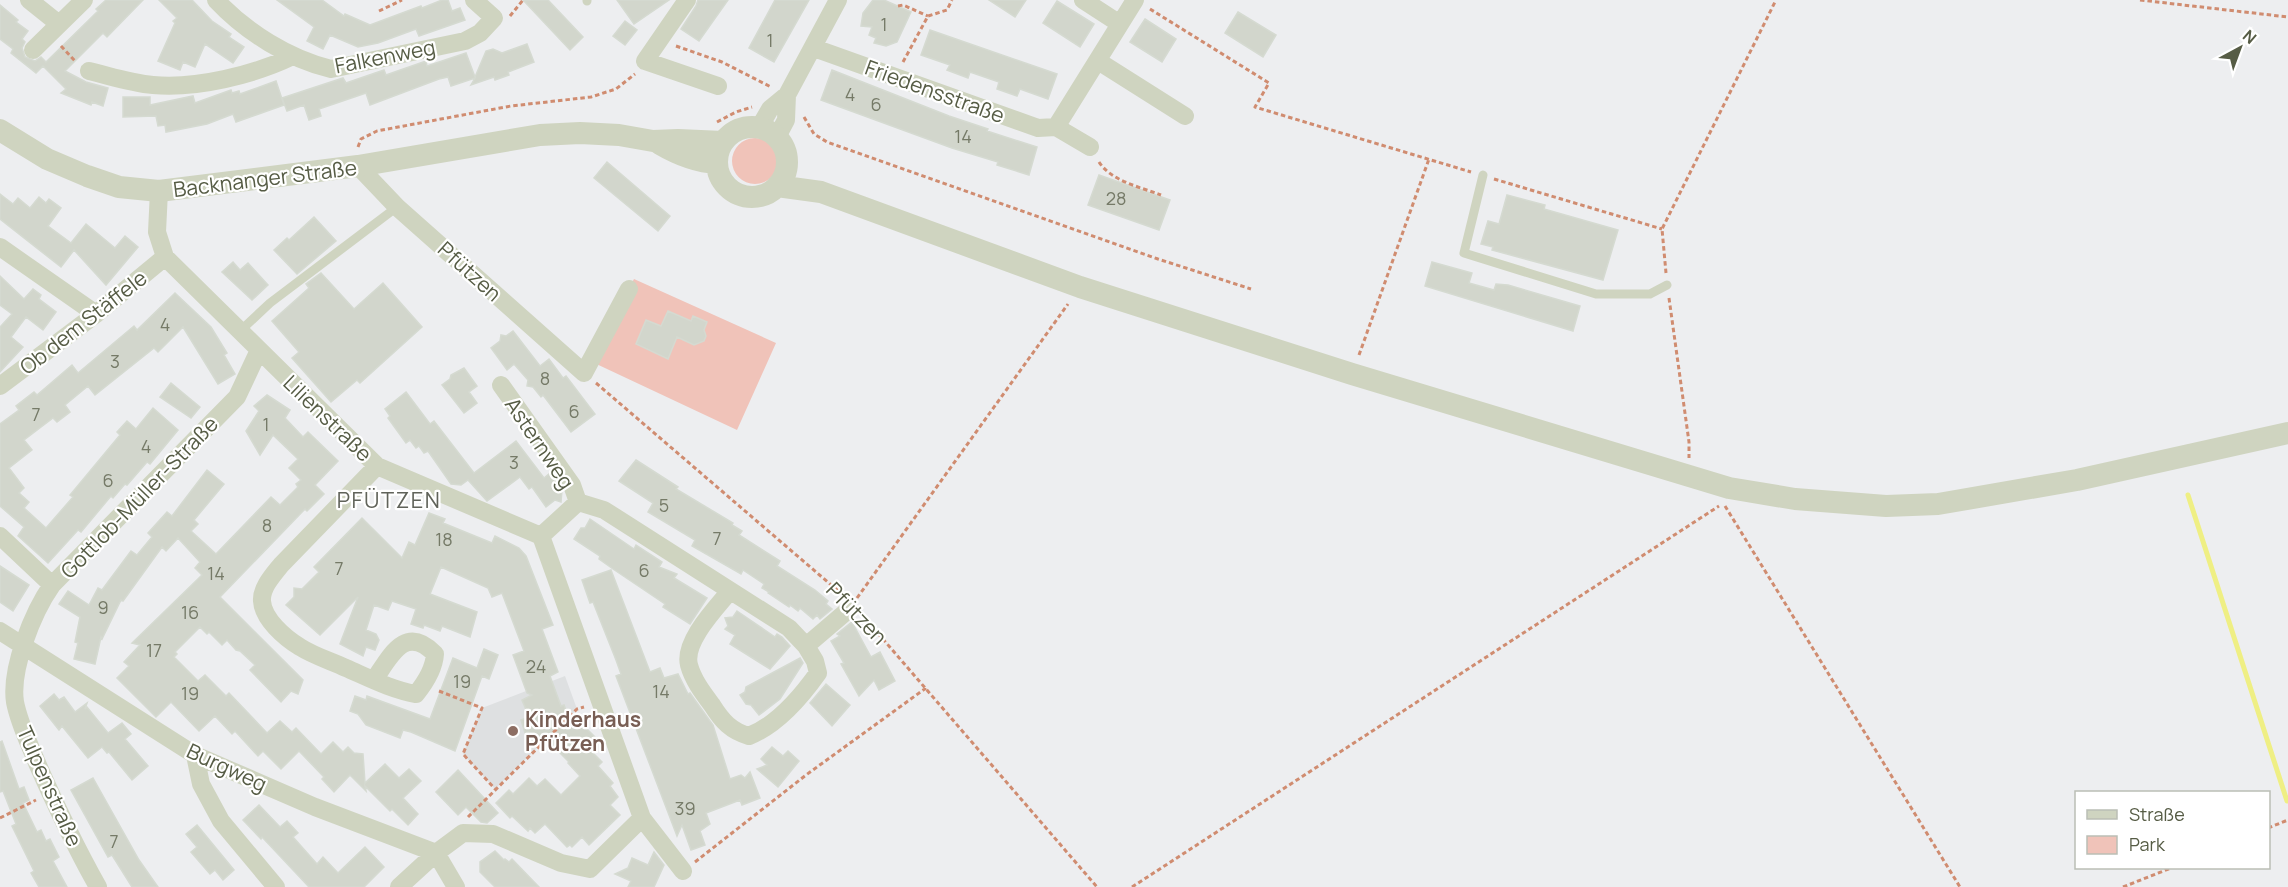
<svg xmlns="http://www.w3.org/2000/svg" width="2288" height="887" font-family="Manrope,sans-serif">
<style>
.education{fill:#dee0e1}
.green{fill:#f0c3b9}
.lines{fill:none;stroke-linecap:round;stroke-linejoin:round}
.stream{stroke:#efef84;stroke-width:5}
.building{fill:#d2d6cc;stroke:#d5dad1;stroke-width:1.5}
.path{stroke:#d08c70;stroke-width:3;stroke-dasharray:4.5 3;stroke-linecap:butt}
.service{stroke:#cfd4c0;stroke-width:9}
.minor{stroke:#cfd4c0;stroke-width:18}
.tertiary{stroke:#cfd4c0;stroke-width:22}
.education-dot{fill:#8d6e63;stroke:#fff;stroke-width:2}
.labels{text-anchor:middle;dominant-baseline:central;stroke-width:4.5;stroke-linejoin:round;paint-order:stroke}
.number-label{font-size:18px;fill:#757a67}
.street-label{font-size:21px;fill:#565c45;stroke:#fff}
.education-label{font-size:21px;font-weight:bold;fill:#785e54;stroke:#fff;text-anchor:start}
.neighbourhood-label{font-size:22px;letter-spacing:1.5px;fill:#60635a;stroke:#fff}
</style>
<rect width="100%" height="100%" fill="#edeef0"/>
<path class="education" d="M565,676L577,709L495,789L463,754L482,708Z"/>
<path class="green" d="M732 161a23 23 0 1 1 46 0a23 23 0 1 1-46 0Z
M634,279L776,343L737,430L590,361Z"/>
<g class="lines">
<path class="stream" d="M2188,495L2287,801"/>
</g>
<path class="building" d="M106,0H143L107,37L103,33L65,71L86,82L108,88L103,106L92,102L91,105L61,93L66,89L43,66L36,73L11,53L13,49L0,39V5L18,20L16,22L28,31L22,39L25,42L22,48L25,57L35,61L41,57L46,62L98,11L96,9Z
M159,0H192L212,21L231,34L229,37L244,47L233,63L205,44L195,67L183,62L180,70L158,61L175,23L173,21L177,18Z
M277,0H322L344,16L345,14L370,25L421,6L422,8L442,0H448L452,11L460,8L465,20L419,36L416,29L378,43L358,47L330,35L323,49L307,41L314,27Z
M523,0H548L583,37L570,50Z
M617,0H669L634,24Z
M698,0H728L699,41L681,29L696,6Z
M775,0H809L774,62L749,48Z
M873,0H884L911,12L897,42L886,46L874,43L876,38L869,35L872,27L861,26L863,13Z
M989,0H1026L1015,17Z
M1057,1L1094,24L1080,47L1043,23Z
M1238,12L1276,35L1263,57L1225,33Z
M1145,19L1176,39L1162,62L1130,42Z
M625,21L637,30L625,45L613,36Z
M930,30L1057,74L1048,99L1020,89L1017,96L997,89L999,82L970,72L968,78L947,70L950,65L921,55Z
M527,44L534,62L508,72L509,75L495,80L494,77L471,85L475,78L451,86L448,77L439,79L370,105L366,93L319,109L321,116L309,120L304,105L287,111L282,98L343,78L346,83L384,70L386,75L426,61L427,66L466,53L475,77L486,51L493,49L502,53Z
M832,70L949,116L988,129L987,131L1037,147L1029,175L997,165L998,162L952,148L821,100Z
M276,81L284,105L236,122L233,114L207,124L166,132L165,125L158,126L156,116L123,117V97H150V105L193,96L195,103L231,90L232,93L239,91L240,94Z
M607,162L670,216L658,231L594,178Z
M1099,175L1170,200L1159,230L1088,205Z
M0,194L13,204L18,198L30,208L39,197L46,203L49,199L61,208L48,226L71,243L86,224L115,248L125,236L138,247L106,285L74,250L61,267L0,219Z
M1507,195L1545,205L1544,209L1618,230L1603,280L1492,250L1493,247L1481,244L1488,221L1499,224Z
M314,217L336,241L297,274L274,250L287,238L289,240Z
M233,262L240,270L248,263L268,285L252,300L222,272Z
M1432,262L1472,273L1469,283L1494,290L1496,284L1508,285L1580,306L1573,331L1425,286Z
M321,273L354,309L383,283L422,327L360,383L357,380L331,402L292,358L299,352L272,321L309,288L306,284Z
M0,276L24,299L33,289L41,295L39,299L56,312L43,330L26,317L11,337L23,347L0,372V327L12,314L0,305Z
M175,293L211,327L227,353L224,355L235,374L218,384L183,327L158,352L154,348L95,395L88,386L65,405L70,412L57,422L53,418L24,440L32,450L9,468L24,488L19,493L29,502L24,508L46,528L73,497L70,495L120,435L117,432L127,421L136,429L153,408L178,430L150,464L147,462L127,485L125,484L113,498L111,496L81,532L78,530L48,563L18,536L24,527L0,506V424L19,410L16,406L34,392L37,395L72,365L78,373L134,326L137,330Z
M668,311L691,321L693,316L707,322L704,330L706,336L704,341L694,345L677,337L668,359L636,344L646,320L661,326Z
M513,331L540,366L549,359L563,378L566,376L595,414L571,432L543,395L541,397L533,387L527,386L528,380L514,364L507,370L491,348L500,341L501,335L506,336Z
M464,368L477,386L469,392L477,403L464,413L442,385L450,379L451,375Z
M171,383L200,407L191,418L160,397Z
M406,392L430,424L434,421L474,473L516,441L544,478L550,473L562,490L561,502L555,500L546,507L532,487L529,489L520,477L487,501L468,480L461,485L451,484L428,451L424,453L419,446L416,448L410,440L406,443L388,418L390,416L385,409Z
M267,395L290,410L285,418L303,437L308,432L338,461L315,485L324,494L307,511L305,509L220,597L303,680L298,694L291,691L281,702L250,670L255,665L240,651L236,650L227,640L222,645L209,632L207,634L200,627L175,652L177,654L174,657L198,681L205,675L226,696L229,693L267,733L280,721L292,732L296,728L321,754L333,742L343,752L348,747L354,753L363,754L365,783L385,764L399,778L409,769L421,781L403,798L418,814L408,825L392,809L390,811L365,786L366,791L350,775L334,792L322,779L324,777L299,751L281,769L263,751L258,756L235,731L232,734L215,716L199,731L171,702L156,717L117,678L129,666L124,662L140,645L132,643L202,575L195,568L200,562L178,538L166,551L162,547L123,601L121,600L102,639L101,637L95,664L74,659L78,643L75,642L80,617L59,604L68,591L89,605L98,588L102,590L131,551L137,555L152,537L148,533L167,512L172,516L207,470L224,484L194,520L198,524L191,531L216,554L271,497L280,505L298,487L296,484L301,480L289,468L298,459L273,435L260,455L246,431L259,411L254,406Z
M636,460L678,487L676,489L733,523L732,525L742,531L739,535L780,561L777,566L815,590L828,601L826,604L832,609L820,619L817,615L813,619L800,608L798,611L790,605L789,607L768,593L769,592L762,588L764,584L743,570L741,574L692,546L695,540L648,512L653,503L619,481Z
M429,513L445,519L443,523L492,543L495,536L519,548L526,556L553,625L542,629L558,672L550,676L561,706L564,705L573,729L580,722L595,737L586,746L602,762L598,766L613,783L610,786L618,797L610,805L620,815L589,845L582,837L572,847L570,845L567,847L545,824L535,833L530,828L528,831L512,816L510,818L496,803L509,790L513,794L529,778L537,786L545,779L561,795L580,776L568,763L569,762L542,735L531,739L528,732L525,733L521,720L529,717L522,700L532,695L527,693L513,655L524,651L502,593L492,597L488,588L441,567L430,594L477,612L470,637L442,626L440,631L424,625L423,628L411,624L416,609L392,601L388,610L374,605L366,630L376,634L379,640L375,650L366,647L363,656L340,644L358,597L320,635L286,605L294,597V588L302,589L319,572L314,567L362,518L402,558L409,542L415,545Z
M590,519L634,549L636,545L662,562L659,567L677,574L674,578L707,598L690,624L663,607L665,604L613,569L599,559L600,556L574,539L581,528H585Z
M0,566L29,585L13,611L0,602Z
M611,570L650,672L660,668L664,678L678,674L688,694L690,693L713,725L730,779L741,775L745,778L750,772L760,798L742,805L740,800L706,813L710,824L700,831L705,845L691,850L682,825L677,836L669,815L616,676L621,674L616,660L593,602L590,603L582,580Z
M737,611L775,637L777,634L782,637L790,646L770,669L730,644L735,635L725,629L728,626L725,618L733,617Z
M852,622L871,657L880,652L895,681L879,690L874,680L859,696L841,664L844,663L831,641L840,636L837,634Z
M484,649L498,655L489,679L482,676L455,751L411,732L403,730L400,738L366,725L358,714L350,711L355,696L366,700L367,696L430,719L453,658L477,668Z
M800,658L803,663L780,699L759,715L751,705L746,704L740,695L745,692L746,687Z
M826,684L850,705L832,726L810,703Z
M54,694L59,700L64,697L75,712L87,703L85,709L87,707L108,733L122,723L131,734L125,739L148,766L132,780L109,752L107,753L102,747L88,758L62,726L59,730L40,706Z
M2,741L19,789L24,787L29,800L23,803L37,832L41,830L46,841L50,839L59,857L53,861L67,887H39L31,873L34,871L12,826L16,824L3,791L0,792V742Z
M772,747L783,756L788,751L799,761L778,787L757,769L767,765L761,759Z
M458,770L498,813L487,823L481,822L466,807L458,815L436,792Z
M93,778L139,860L158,887H132L112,855L108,857L71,790Z
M259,805L280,827L287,821L298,833L293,837L317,864L323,857L338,873L365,847L384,867L364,887H309L262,837L261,839L243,820Z
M197,825L234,870L223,880L215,870L210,874L191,852L197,847L186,834Z
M495,851L504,860L505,859L509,862L512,859L539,887H495L480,872V862Z
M654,852L664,865L654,887H628L631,881L615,874L628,868L632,858L648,865Z"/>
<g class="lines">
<path class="path" d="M2140,0L2288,17
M898,6L903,5L928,16
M1150,9L1269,83L1255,107L1471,172
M379,11L402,0
M510,16L523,0
M61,46L75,61
M676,46L722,62L771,87
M903,62L928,16L947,10L952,0
M804,117L814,134L827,142L1158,259L1251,289
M717,122L736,112L752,107
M358,147L361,139L377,131L511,106L591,97L616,89L635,74
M1099,162C1111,181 1140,187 1161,195
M1494,179L1662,229
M1666,273L1662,229L1776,0
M1669,298L1689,442V458
M1359,355L1429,159
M596,383L844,596
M1725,506L1960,887
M857,598L1068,304
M863,616L1097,887
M439,691L482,708L463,754L495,789
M468,817L577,709L584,707
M0,818L36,800
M2268,828L2288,820
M695,862L806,775L926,688
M1132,887L1719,506
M2123,887L2171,868"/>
<path class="service" d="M587,0V1
M1483,175L1464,253L1596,294H1650L1667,285
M239,332L270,303L397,207"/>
<path class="minor" d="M29,0L59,24
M216,0C246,32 289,59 331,69L465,41L480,33L494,18L474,0
M687,0L645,61L718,86
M1083,0L1120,24
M814,48L1038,128L1056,127L1090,147
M33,50L84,0
M1098,61L1185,116
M89,71C110,76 131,83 153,85C196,89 254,75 293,56
M1056,127L1135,0
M759,128L770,109L787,95L838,0
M777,137L786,120L787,95
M358,166L397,207L584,373L629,289
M159,191L157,232L165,257L377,466L541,536L642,818L683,871
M0,247L96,314
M501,385L572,485L578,502
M0,386L96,314L165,257
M0,536L52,585
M541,536L578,502L604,510L789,628L806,646L815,661L818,673C801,697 777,725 749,736C731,731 722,721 712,705C703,693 693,680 689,665C683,642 716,608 730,591
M0,631L195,755L315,807L436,853L456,887
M806,646L847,611
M374,680C390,657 405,623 435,654C434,669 425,683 416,694C392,690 369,678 346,668C331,661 314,656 300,647C285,638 263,619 262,601C261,588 273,575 281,565L377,466
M195,755L201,784L221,821L276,887
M98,887C75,846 56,806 37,763C29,743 19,723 15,702C10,669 33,612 52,585L237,397L259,350
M399,887L436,853L463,833L493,834L561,863L590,869L642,818"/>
<path class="tertiary" d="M717 162a35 35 0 1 1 70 0a35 35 0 1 1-70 0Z
M0,130L47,159L87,176L119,187L159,191L358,166L540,135L580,133L619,135L653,141L678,140L723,142
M660,144C677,154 697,162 717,163
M777,186L821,192L1080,287L1352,374L1729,488L1795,499L1886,506L1938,504L2077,480L2288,433"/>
</g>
<circle class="education-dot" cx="513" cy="731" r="6"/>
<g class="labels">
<g class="number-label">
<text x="884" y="24">1</text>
<text x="770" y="40">1</text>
<text x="850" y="94">4</text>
<text x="876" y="104">6</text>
<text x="963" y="136">14</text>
<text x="1116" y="198">28</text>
<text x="165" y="324">4</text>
<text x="115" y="361">3</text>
<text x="545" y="378">8</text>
<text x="574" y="411">6</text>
<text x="36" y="414">7</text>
<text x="266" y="424">1</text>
<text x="146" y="446">4</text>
<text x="514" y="462">3</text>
<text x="108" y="480">6</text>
<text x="664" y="505">5</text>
<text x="267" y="525">8</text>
<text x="717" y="538">7</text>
<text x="444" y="539">18</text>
<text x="339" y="568">7</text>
<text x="644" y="570">6</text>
<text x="216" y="573">14</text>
<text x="103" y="607">9</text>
<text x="190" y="612">16</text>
<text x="154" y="650">17</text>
<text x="536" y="666">24</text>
<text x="462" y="681">19</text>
<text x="661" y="691">14</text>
<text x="190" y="693">19</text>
<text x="685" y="808">39</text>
<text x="114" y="841">7</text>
</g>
<g class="street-label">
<text transform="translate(385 56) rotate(-11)">Falkenweg</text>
<text transform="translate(935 91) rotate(20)">Friedensstraße</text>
<text transform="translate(265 178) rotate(-7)">Backnanger Straße</text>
<text transform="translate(470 271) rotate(42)">Pfützen</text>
<text transform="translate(83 322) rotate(-38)">Ob dem Stäffele</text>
<text transform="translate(328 418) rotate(44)">Lilienstraße</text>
<text transform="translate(540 443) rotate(56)">Asternweg</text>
<text transform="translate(139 497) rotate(-46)">Gottlob-Müller-Straße</text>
<text transform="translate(857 613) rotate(46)">Pfützen</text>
<text transform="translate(227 767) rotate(25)">Burgweg</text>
<text transform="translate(50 786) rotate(66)">Tulpenstraße</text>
</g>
<g class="education-label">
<text x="525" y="719">Kinderhaus<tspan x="525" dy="24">Pfützen</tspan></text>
</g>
<g class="neighbourhood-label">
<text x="389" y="500">PFÜTZEN</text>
</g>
</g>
<rect x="2075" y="791" width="195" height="78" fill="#ffffff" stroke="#bbbeb5" stroke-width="1.5"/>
<rect x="2087" y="810" width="30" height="9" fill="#cfd4c0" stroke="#bbbeb5" stroke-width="1.5"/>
<text x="2129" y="821" font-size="18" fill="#565c45">Straße</text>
<rect x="2087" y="836" width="30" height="18" fill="#f0c3b9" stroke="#bbbeb5" stroke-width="1.5"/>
<text x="2129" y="851" font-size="18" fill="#565c45">Park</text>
<g transform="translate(2240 48) rotate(41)" stroke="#ffffff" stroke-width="4.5" paint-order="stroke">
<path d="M0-4.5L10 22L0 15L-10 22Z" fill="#565c45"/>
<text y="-9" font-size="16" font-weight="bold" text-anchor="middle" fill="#565c45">N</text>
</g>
</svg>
